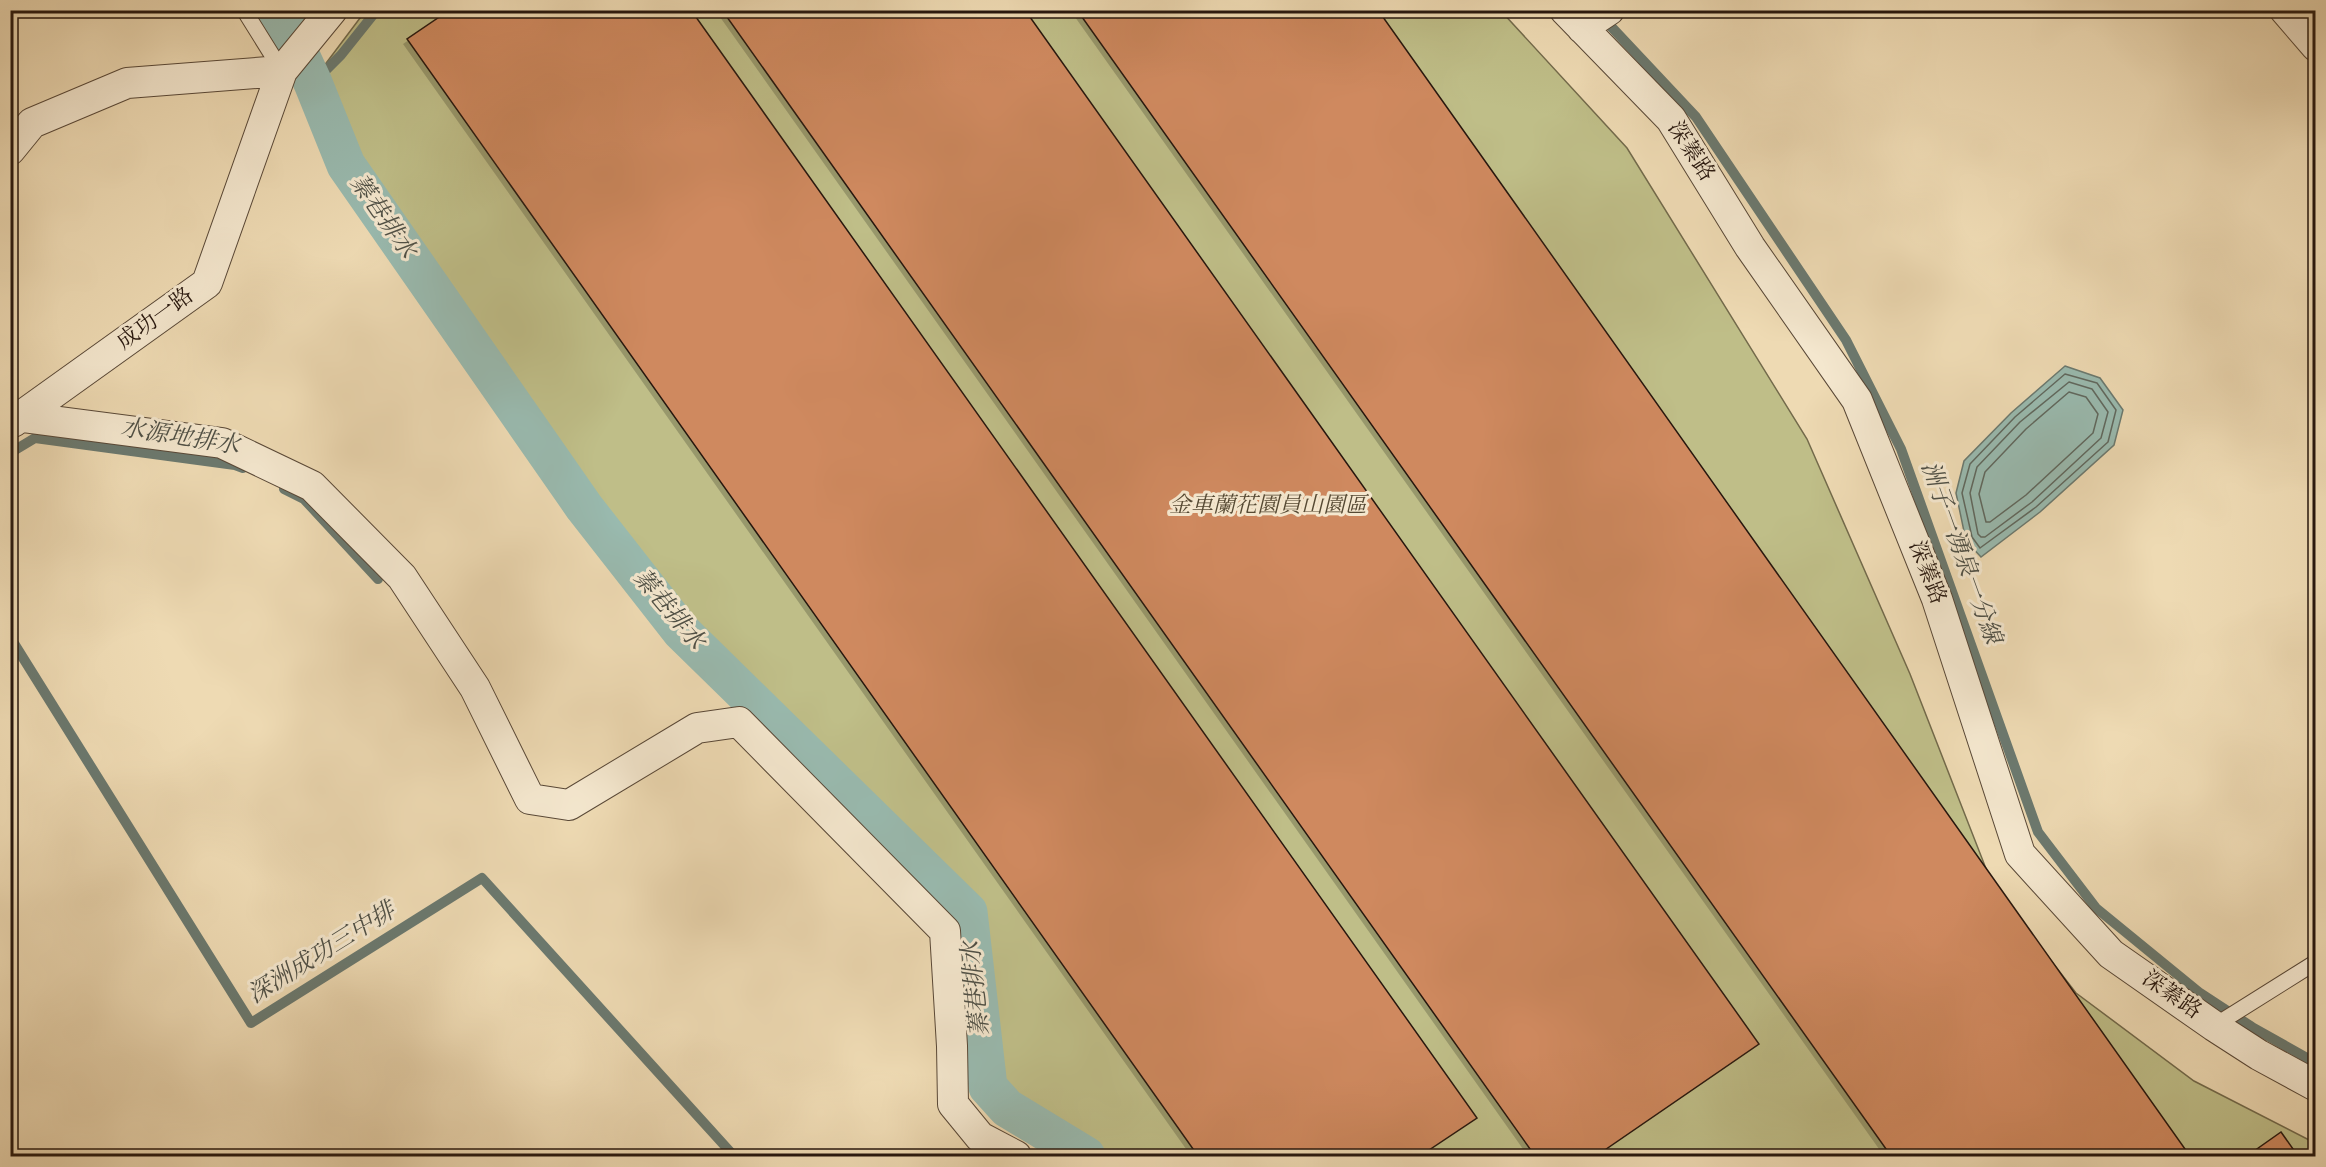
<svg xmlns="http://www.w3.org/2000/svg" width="2326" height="1167" font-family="'Sorts Mill Goudy','Noto Serif TC',serif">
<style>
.green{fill:#bfbe88;stroke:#736a4b;stroke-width:1.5}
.water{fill:#99baaf;stroke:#6b796f;stroke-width:1.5}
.shadow{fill:#0003}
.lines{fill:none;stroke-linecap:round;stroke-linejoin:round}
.shore{stroke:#60685e;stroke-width:1.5}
.stream{stroke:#6b796f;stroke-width:10}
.canal{stroke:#99baaf;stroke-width:39}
.building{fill:#cf895f;stroke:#27170e;stroke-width:1.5}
.service-casing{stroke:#594837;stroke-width:17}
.minor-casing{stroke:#594837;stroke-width:32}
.service{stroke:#f4e7ce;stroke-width:15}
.minor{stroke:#f4e7ce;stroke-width:30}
.labels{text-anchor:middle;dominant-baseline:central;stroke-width:6;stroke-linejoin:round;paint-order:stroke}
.street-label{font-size:22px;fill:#27170e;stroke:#f4e7ce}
.park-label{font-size:22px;font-style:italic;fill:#554933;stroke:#f4e7ce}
.water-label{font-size:24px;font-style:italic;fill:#4f5046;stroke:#f4e7ce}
</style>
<rect width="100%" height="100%" fill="#eedab3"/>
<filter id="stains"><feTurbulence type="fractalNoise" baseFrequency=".00333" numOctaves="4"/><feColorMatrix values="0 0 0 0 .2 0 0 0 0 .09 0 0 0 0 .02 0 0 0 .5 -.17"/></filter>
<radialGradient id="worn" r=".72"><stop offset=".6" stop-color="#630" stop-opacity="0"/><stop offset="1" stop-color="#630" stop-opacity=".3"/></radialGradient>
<path class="green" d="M366,10L1501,11L1627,148L1807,439L1910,674L1992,884L2076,993L2194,1081L2315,1143V1156H1111L999,1085L985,922L632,564L352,174L324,66Z"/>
<path class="water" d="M2065,366L2100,378L2123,410L2114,445L2040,512L1981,557L1966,541L1956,493L1964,461L2011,413Z"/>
<path class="shadow" d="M436,10H689L1471,1122L1420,1156H1191L403,44L441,18Z
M715,10H1024L1753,1048L1596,1156H1528Z
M1070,10H1376L2188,1156H1884Z
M2281,1134L2296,1156H2250Z"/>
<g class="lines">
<path class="shore" d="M2065,374L2097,383L2116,410L2108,442L2036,507L1980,548L1972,537L1962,493L1970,464L2015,417Z
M2069,382L2092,389L2108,412L2101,438L2032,502L1985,537H1981L1978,534L1970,493L1977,467L2020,422Z
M2069,392L2086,397L2098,414L2093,433L2026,495L1990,522H1986L1979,494L1985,472L2026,429Z"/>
<path class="stream" d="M1603,18L1696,117L1846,340L1901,449L2038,832L2096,908L2200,993L2252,1027L2316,1063
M313,83L341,55L377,10
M10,453L35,438L235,465L243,468
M284,489L304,499L378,579
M10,637L251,1023L482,878L734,1156"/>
<path class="canal" d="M270,10L288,29L313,83L346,165L584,507L681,631L968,912L988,1087L1007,1108L1086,1156"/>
</g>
<path class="building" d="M443,10H691L1477,1118L1420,1156H1198L407,39L445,13Z
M722,10H1025L1759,1044L1596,1156H1535Z
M1077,10H1378L2190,1156H1891Z
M2281,1132L2298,1156H2247Z"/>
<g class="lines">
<g class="service-casing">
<path id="service" d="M244,10L282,71
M2214,1026L2316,962"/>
</g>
<g class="minor-casing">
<path id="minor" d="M1565,10L1671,119L1750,247L1857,400L1937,599L2020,854L2111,954L2214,1026L2259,1055L2316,1086
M2285,10L2316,46
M1582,28L1609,10
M10,150L32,123L127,83L282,71
M22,417L222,443L312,486L402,577L475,688L530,799L569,805L697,728L739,722L945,931L952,1046L953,1104L980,1137L1016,1156
M13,422L207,283L282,71L332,10"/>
</g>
<use href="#service" class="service"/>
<use href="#minor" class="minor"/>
</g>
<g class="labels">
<g class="street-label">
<text transform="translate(1690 152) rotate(57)">深蓁路</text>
<text transform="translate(156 320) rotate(-36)">成功一路</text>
<text transform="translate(1926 573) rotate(69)">深蓁路</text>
<text transform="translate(2171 996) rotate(35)">深蓁路</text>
</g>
<g class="park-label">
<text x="1268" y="507">金車蘭花園員山園區</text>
</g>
<g class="water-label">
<text transform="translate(382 217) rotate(55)">蓁巷排水</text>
<text transform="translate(180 438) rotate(9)">水源地排水</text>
<text transform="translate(1960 553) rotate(70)">洲子一湧泉一分線</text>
<text transform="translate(668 610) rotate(50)">蓁巷排水</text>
<text transform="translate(322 954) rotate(-32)">深洲成功三中排</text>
<text transform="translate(977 989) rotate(-96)">蓁巷排水</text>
</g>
</g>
<rect width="2326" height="1167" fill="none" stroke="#eedab3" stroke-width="36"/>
<rect x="12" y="12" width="2302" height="1143" fill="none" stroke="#27170e" stroke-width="3"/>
<rect x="18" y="18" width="2290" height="1131" fill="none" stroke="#27170e" stroke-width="1.5"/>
<rect width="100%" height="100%" filter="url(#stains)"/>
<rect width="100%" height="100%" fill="url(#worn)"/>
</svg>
